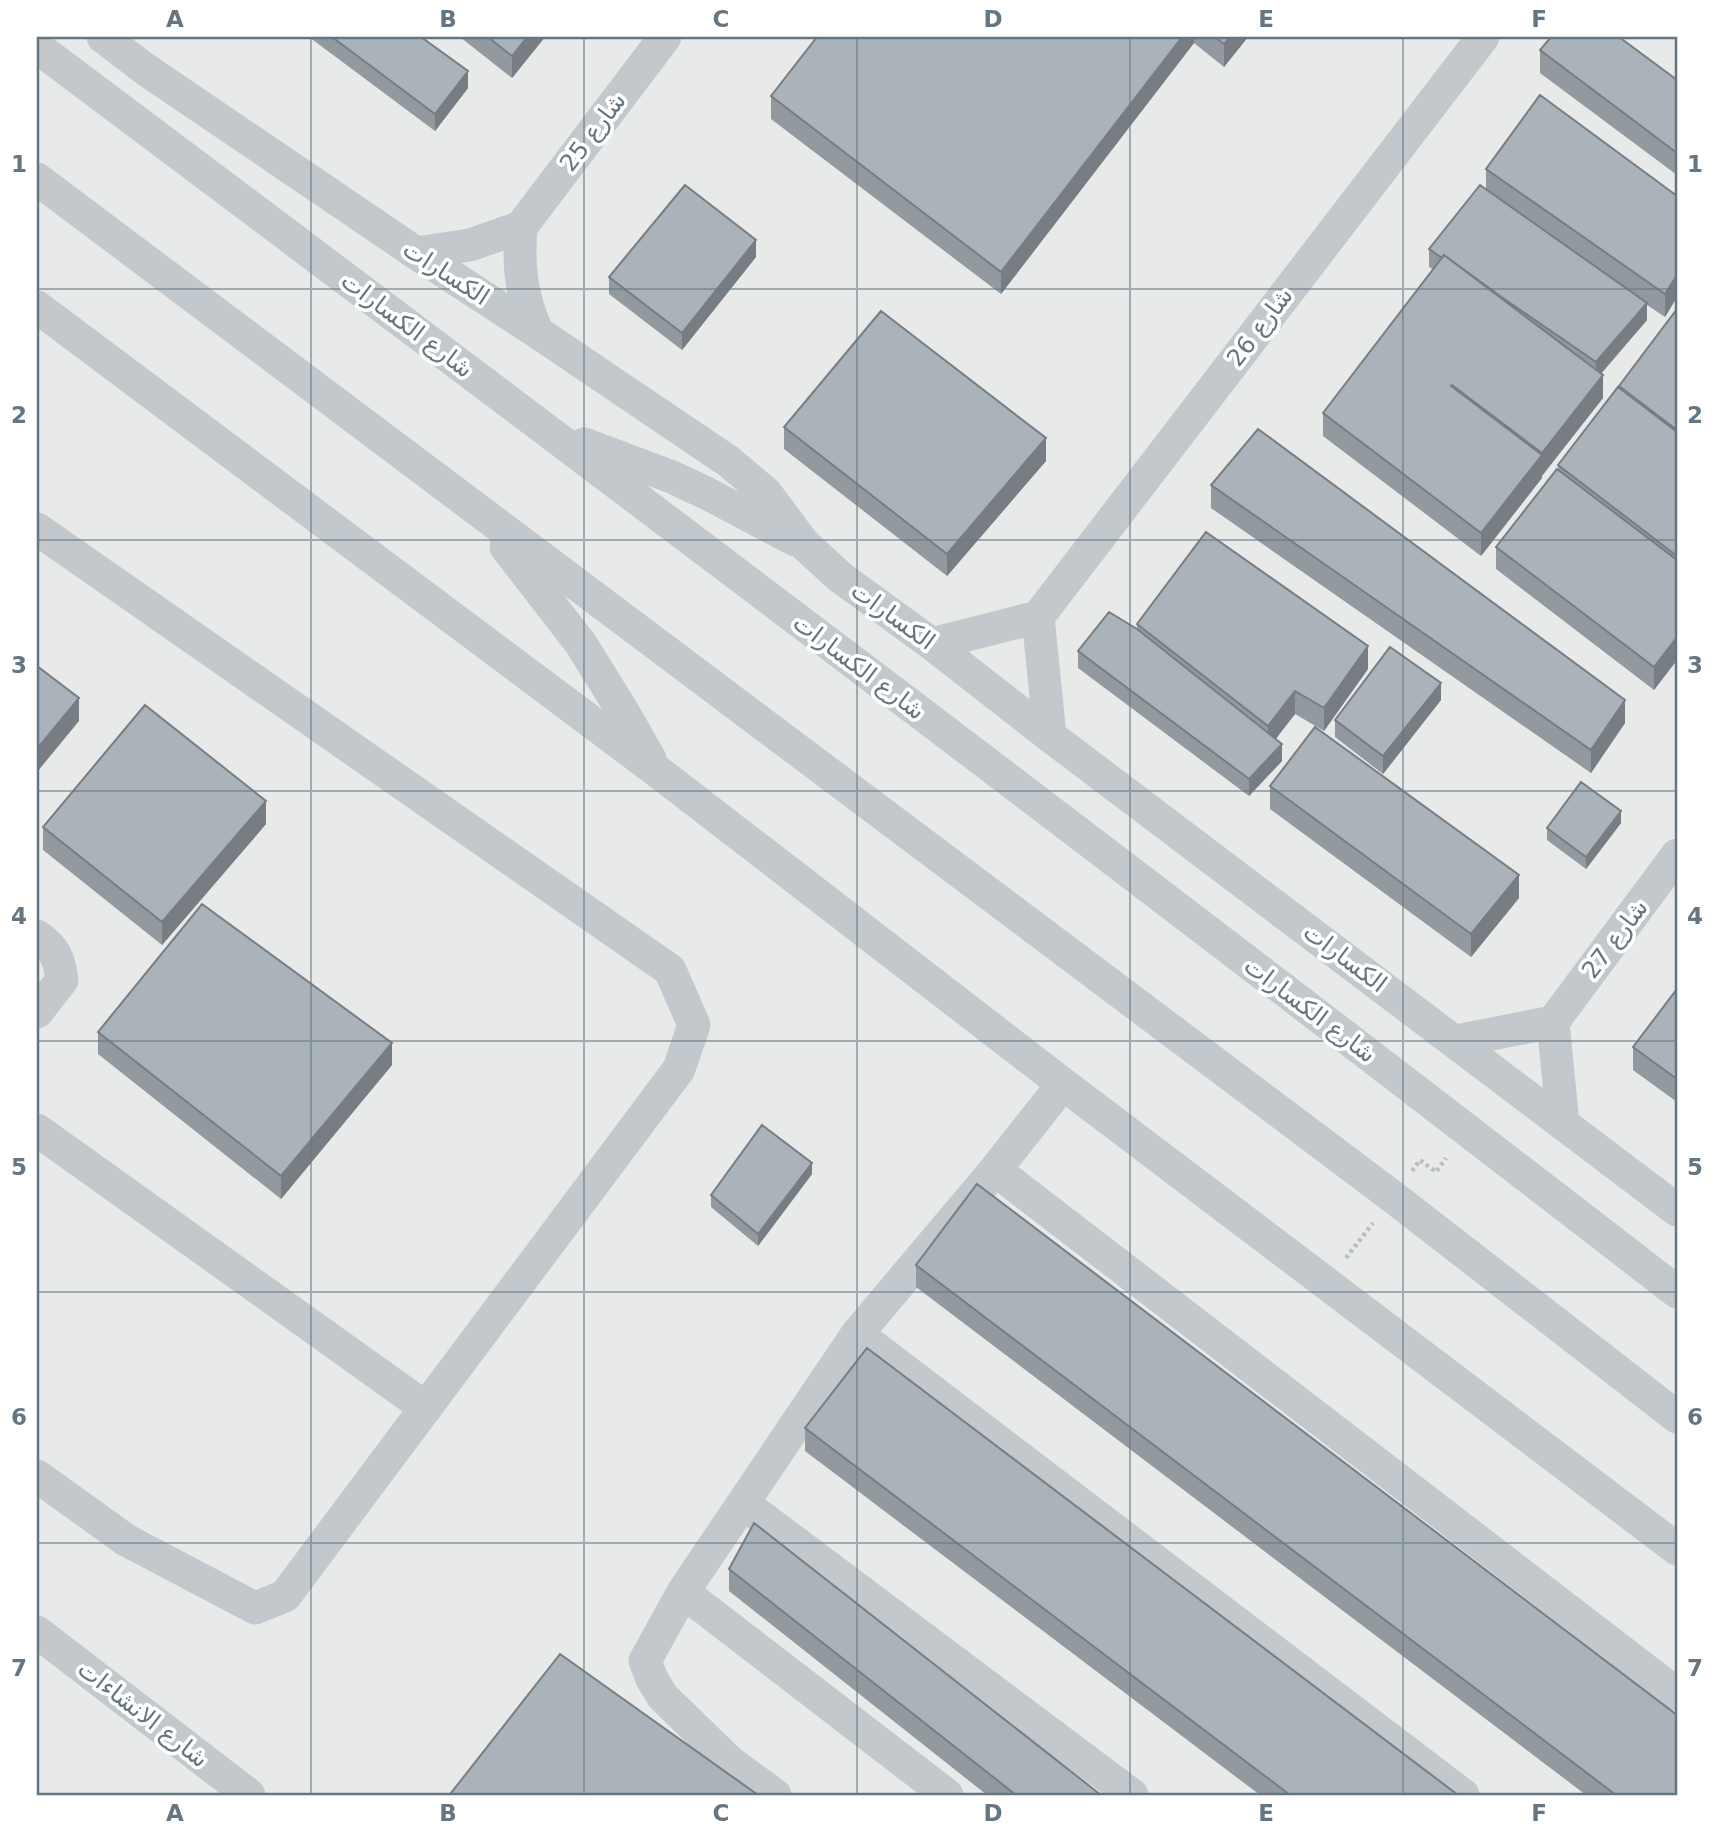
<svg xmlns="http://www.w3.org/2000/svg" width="1714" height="1832" font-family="'DejaVu Sans',Cairo,sans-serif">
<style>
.built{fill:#e8e9e9}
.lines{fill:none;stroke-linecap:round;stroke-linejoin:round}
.path{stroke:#bbbfc2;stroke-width:4.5;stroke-dasharray:3.5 3.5;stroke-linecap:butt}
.minor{stroke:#c3c8cc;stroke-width:33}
.wall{fill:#929a9f}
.shaded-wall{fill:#777d82}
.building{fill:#aab3b9;stroke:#777d82;stroke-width:2}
.grid{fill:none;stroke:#657683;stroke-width:2;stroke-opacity:0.55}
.labels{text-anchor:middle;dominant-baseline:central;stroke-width:7;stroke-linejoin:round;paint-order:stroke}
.street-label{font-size:24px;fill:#657683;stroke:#fff}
.neatline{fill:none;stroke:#657683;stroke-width:2.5}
.grid-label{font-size:23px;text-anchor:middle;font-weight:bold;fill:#657683}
</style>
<rect width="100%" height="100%" fill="#fafaf8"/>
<path class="built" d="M37,37H1677V1795H37Z"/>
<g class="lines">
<path class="path" d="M1412,1171L1420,1160L1436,1172L1446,1158
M1346,1258L1373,1223"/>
<path class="minor" d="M103,37L145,69L416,253L537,332L728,461L766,493L804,544L840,577L932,644L1050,736L1677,1210
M37,47C586,459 1134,872 1677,1292
M37,179L1393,1197L1677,1417
M521,227C518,268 521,294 537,332
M416,253L470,245L521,227L665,37
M37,307L657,771L1063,1084L1677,1549
M584,444L672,477L708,494L795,540
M37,529L670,970L694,1025L679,1069L285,1596L255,1608L126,1540L37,1476
M506,547L581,644L622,710L650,759
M1038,617L1050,736
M932,644L1038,617L1483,37
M37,936C55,949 59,958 62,980L37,1012
M1553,1022L1563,1124
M1456,1041L1553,1022L1677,855
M37,1130L426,1408
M995,1170L1677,1694
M857,1334L1463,1795
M744,1504L1132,1795
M683,1592L947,1795
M37,1632L249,1795
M775,1795L730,1762L663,1697L652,1679L645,1661L683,1592L857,1334L995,1170L1063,1084"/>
</g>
<path class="wall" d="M309,37H421L468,88L435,131Z
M460,37H545L512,78Z
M817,37H1248L1224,67L1194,43L1001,294L771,119V96Z
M1540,50L1677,80V175L1540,73Z
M1486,169L1677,196V297L1665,317L1647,305V320L1601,374L1603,398L1542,475V478L1481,556L1323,436V413L1433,269L1429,267V249L1486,189Z
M756,257L682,350L609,294V277Z
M1677,309V660L1654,690L1496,569V547L1558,469V465L1619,388V386Z
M784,427L1046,461L947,576L784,449Z
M1211,485L1625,723L1591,773L1211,508Z
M1137,624L1368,669L1324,731L1295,714L1276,738L1282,761L1249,796L1078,668V651L1137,629Z
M1441,700L1383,774L1335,737V720Z
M1270,786L1519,898L1471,957L1270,809Z
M1621,823L1586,869L1547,840V828Z
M266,824L162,945L43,850V827Z
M1677,989V1102L1633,1070V1047Z
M98,1032L392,1065L281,1199L98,1054Z
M812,1174L758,1246L711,1207V1195Z
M916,1265L1677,1795H1586L916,1287Z
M805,1428L1458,1795H1260L805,1451Z
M729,1569L1101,1795H987L729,1591Z"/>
<path class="shaded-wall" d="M527,37H545L512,78V56Z
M1182,37H1194V43L1001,294V272Z
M1230,37H1248L1224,67V44Z
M468,71V88L435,131V114Z
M756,240V257L682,350V333Z
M1677,275V297L1665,317V294Z
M1647,303V320L1596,379V362Z
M1603,375V398L1542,476V453Z
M1046,438V461L947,576V554Z
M1542,455V478L1481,556V533Z
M1677,637V660L1654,690V667Z
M1368,646V669L1324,731V708Z
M1441,683V700L1383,774V756Z
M1295,691V714L1268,749V726Z
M79,698V721L37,772V749Z
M1625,700V723L1591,773V750Z
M1282,744V761L1249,796V779Z
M266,801V824L162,945V922Z
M1621,811V823L1586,869V857Z
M1519,875V898L1471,957V934Z
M392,1043V1065L281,1199V1176Z
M812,1163V1174L758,1246V1234Z"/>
<path class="building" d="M332,37H421L468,71L435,114Z
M488,37H527L512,56Z
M817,37H1182L1001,272L771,96Z
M1215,37H1230L1224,44Z
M1551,37H1619L1677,80V153L1540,50Z
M1540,95L1677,196V275L1665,294L1486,169Z
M685,185L756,240L682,333L609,277Z
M1480,185L1647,303L1596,362L1500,296L1444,255L1442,258L1429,249Z
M1444,255L1603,375L1542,453L1452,385L1451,386L1542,455L1481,533L1323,413Z
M1677,309V430L1619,386Z
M881,311L1046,438L947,554L784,427Z
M1618,387L1677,432V556L1558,465Z
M1258,429L1625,700L1591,750L1211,485Z
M1557,469L1677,560V637L1654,667L1496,547Z
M1206,532L1368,646L1324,708L1295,691L1268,726L1137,624Z
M1109,612L1137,629L1282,744L1249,779L1078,651Z
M1390,647L1441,683L1383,756L1335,720Z
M37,666L79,698L37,749Z
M145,705L266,801L162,922L43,827Z
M1315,727L1519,875L1471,934L1270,786Z
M1581,782L1621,811L1586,857L1547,828Z
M202,904L392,1043L281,1176L98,1032Z
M1677,989V1079L1633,1047Z
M762,1125L812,1163L758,1234L711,1195Z
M977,1184L1677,1715V1795H1616L916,1265Z
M867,1348L1458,1795H1290L805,1428Z
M754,1523L1101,1795H1016L729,1569Z
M560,1654L758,1795H454L451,1793Z"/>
<path class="grid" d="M311,37V1795M584,37V1795M857,37V1795M1130,37V1795M1403,37V1795M37,289H1677M37,540H1677M37,791H1677M37,1041H1677M37,1292H1677M37,1543H1677"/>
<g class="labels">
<g class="street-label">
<text transform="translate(593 132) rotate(-53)">شارع 25</text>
<text transform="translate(446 273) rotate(33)">الكسارات</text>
<text transform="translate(407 325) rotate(37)">شارع الكسارات</text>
<text transform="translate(1260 327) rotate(-53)">شارع 26</text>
<text transform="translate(893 616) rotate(36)">الكسارات</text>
<text transform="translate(859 667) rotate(37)">شارع الكسارات</text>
<text transform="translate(1615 939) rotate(-53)">شارع 27</text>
<text transform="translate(1345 958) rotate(37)">الكسارات</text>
<text transform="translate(1310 1010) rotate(37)">شارع الكسارات</text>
<text transform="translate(143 1714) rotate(38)">شارع الانشاءات</text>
</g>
</g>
<rect width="1714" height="1832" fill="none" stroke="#ffffff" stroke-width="77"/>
<rect x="38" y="38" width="1638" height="1756" class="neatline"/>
<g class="grid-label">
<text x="175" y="27">A</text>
<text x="448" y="27">B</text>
<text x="721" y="27">C</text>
<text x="993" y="27">D</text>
<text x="1266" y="27">E</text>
<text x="1539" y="27">F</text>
<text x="19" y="172">1</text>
<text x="1695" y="172">1</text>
<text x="19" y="423">2</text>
<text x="1695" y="423">2</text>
<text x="19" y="673">3</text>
<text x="1695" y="673">3</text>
<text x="19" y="924">4</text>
<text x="1695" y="924">4</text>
<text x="19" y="1175">5</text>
<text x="1695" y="1175">5</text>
<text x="19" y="1425">6</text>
<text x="1695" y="1425">6</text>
<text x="19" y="1676">7</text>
<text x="1695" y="1676">7</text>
<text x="175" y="1821">A</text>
<text x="448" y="1821">B</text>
<text x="721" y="1821">C</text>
<text x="993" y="1821">D</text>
<text x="1266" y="1821">E</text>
<text x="1539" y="1821">F</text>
</g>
</svg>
